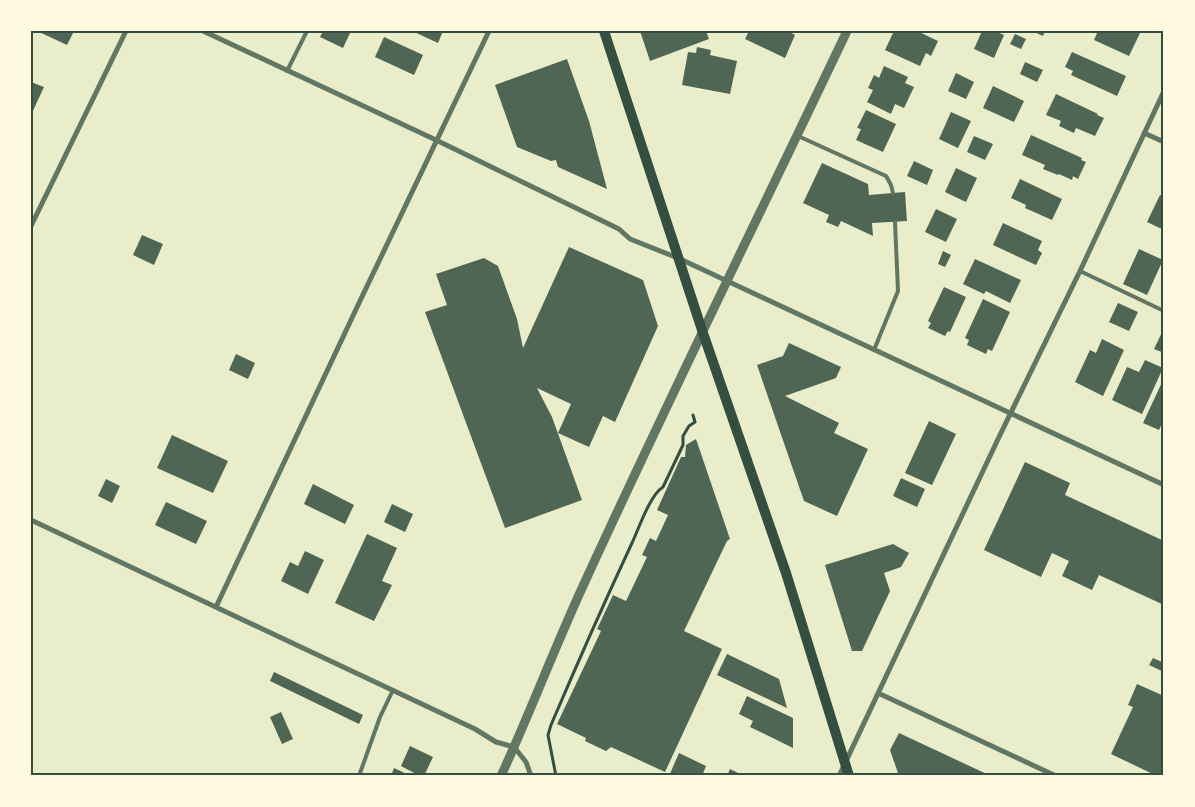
<svg xmlns="http://www.w3.org/2000/svg" width="1195" height="807" font-family="Raleway,sans-serif">
<style>
.building{fill:#4f6655}
.lines{fill:none;stroke-linecap:round;stroke-linejoin:round}
.path{stroke:#344e41;stroke-width:3}
.service{stroke:#617663;stroke-width:4}
.minor{stroke:#617663;stroke-width:5}
.tertiary{stroke:#617663;stroke-width:9}
.secondary{stroke:#344e41;stroke-width:10}
.neatline{fill:none;stroke:#344e41;stroke-width:2}
</style>
<rect width="100%" height="100%" fill="#e9edc9"/>
<path class="building" d="M37,31H74L67,45Z
M323,31H351L343,48L320,37Z
M412,31H443L438,43Z
M640,31H706L709,39L650,61Z
M749,31H788L795,35L785,58L745,39Z
M894,31H917L938,41L931,56L926,53L920,66L885,50Z
M982,31H995L1004,35L994,58L974,49Z
M1032,31H1045L1043,36Z
M1098,31H1136L1140,33L1129,56L1094,40Z
M1015,34L1026,39L1021,49L1010,44Z
M384,37L423,55L414,75L375,57Z
M697,47L711,50L710,55L737,61L730,94L682,85L688,52L696,53Z
M1072,52L1126,76L1117,96L1071,75L1073,71L1065,67Z
M567,59L589,121L607,189L558,167L556,160L551,161L517,147L495,85Z
M1025,62L1043,70L1037,82L1020,74Z
M884,66L908,77L905,83L914,87L904,108L895,104L891,114L867,102L873,90L868,88L874,75L879,78Z
M956,73L974,82L966,99L948,91Z
M31,82L44,87L31,115Z
M993,86L1024,101L1014,122L983,108Z
M1056,94L1098,114L1097,115L1104,118L1095,136L1076,128L1074,133L1059,126L1061,121L1046,115Z
M866,110L896,124L883,152L856,140L861,129L857,128Z
M951,112L971,121L958,148L939,139Z
M1031,135L1082,158L1081,160L1086,162L1078,179L1073,176L1072,180L1059,174L1058,175L1043,169L1045,165L1022,155Z
M974,136L993,144L985,160L967,152Z
M914,161L933,170L927,185L907,176Z
M822,163L868,184L869,195L905,192L907,221L872,223L873,236L841,221L838,227L826,222L829,215L803,203Z
M956,168L977,178L966,202L945,192Z
M1020,179L1062,199L1052,220L1025,208L1026,205L1011,198Z
M1160,195L1164,196V230L1147,222Z
M936,209L957,219L946,242L925,232Z
M1003,223L1042,241L1038,250L1042,253L1036,265L993,245Z
M142,235L163,244L154,265L133,255Z
M569,247L643,280L658,326L615,422L603,416L589,447L558,433L571,404L537,388L552,417L582,500L505,528L425,312L447,305L436,274L484,258L498,266L517,319L523,348Z
M1139,249L1163,260L1147,295L1123,284Z
M943,251L951,255L945,267L938,264Z
M975,259L1021,280L1010,303L986,291L984,294L963,284Z
M944,287L966,297L950,332L948,331L945,336L928,328L931,323L928,321Z
M983,299L1010,312L992,351L988,349L986,354L967,345L969,340L965,338Z
M1118,303L1138,312L1129,331L1109,322Z
M1164,328V353L1154,349Z
M1102,339L1124,350L1103,396L1075,382L1090,350L1096,353Z
M789,343L841,367L836,378L785,396L839,423L834,433L868,449L837,516L804,501L757,365L783,356Z
M236,354L255,363L248,379L229,370Z
M1145,360L1163,368L1142,414L1112,400L1127,367L1139,372Z
M1164,378V419L1159,430L1143,423Z
M929,421L956,434L932,485L905,473Z
M172,435L228,461L213,493L157,468Z
M696,439L730,539L727,541L684,631L722,649L665,772L611,747L606,751L585,741L586,738L557,724L601,631L597,629L613,595L626,601L647,557L642,555L650,538L656,541L668,515L657,510L681,457H685L686,445Z
M1025,462L1070,483L1065,495L1164,541V605L1099,575L1092,590L1062,576L1069,561L1052,553L1041,577L984,550Z
M901,478L925,489L917,507L893,496Z
M106,479L120,486L112,503L98,496Z
M313,484L354,505L345,524L304,504Z
M166,502L207,521L196,544L155,525Z
M392,504L413,514L405,532L384,522Z
M367,534L397,548L382,581L392,585L374,621L335,603Z
M893,544L909,553L901,567L884,573L890,591L862,651H852L825,565Z
M305,551L324,560L308,594L281,581L290,562L298,566Z
M727,654L779,679L787,708L717,675Z
M1153,658L1164,663V672L1149,665Z
M274,672L363,715L359,724L270,681Z
M1137,684L1164,696V730L1161,735L1164,736V776H1157L1111,754L1133,707L1128,705Z
M747,696L793,718V748L750,727L753,721L739,714Z
M281,712L293,739L282,744L270,717Z
M899,733L991,776H899L890,750Z
M410,746L433,757L424,776H420L401,766Z
M679,753L706,766L702,776H669Z
M394,768L411,776H391Z
M730,769L744,776H727Z"/>
<g class="lines">
<path class="path" d="M556,776L548,735L551,725C577,664 604,603 632,543C639,528 650,495 663,487L683,445V436L689,426L695,422L693,415"/>
<path class="service" d="M287,71L307,31
M798,136L886,176L891,185L893,193
M1080,271L1164,311
M874,350L898,291L895,222
M359,776L380,717L393,690"/>
<path class="minor" d="M203,31L436,140L619,229L630,239L678,258L1164,485
M1144,133L1164,142
M31,226L126,31
M31,520L475,729L496,742L514,747L526,762L531,776
M216,607L359,303L489,31
M878,693L1056,776
M839,776L999,437L1080,271L1164,91"/>
<path class="tertiary" d="M501,776C530,713 554,649 583,586C668,400 759,216 847,31"/>
<path class="secondary" d="M604,31L703,333L786,573L849,776"/>
</g>
<rect width="1195" height="807" fill="none" stroke="#fefae0" stroke-width="65"/>
<rect x="32" y="32" width="1130" height="742" class="neatline"/>
</svg>
